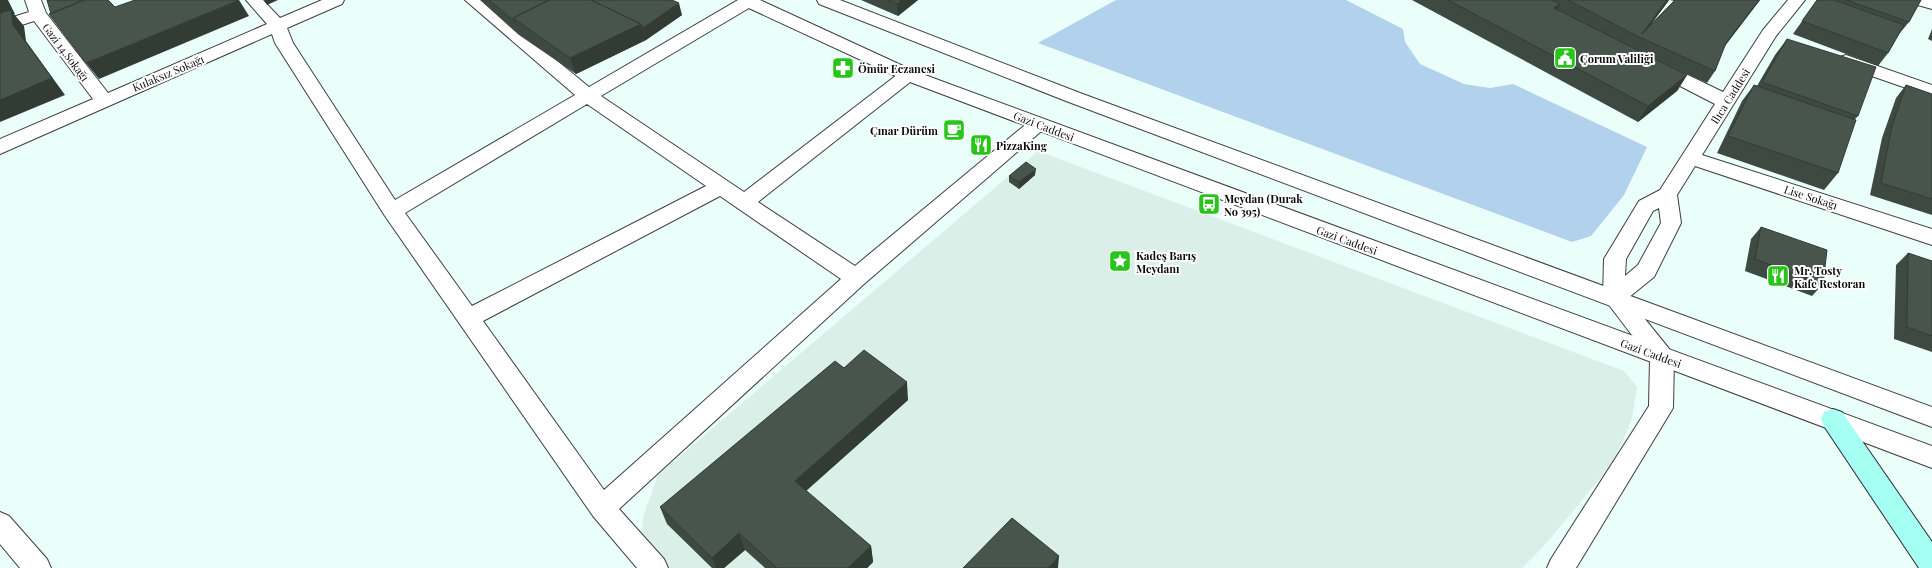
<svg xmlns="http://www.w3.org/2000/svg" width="1932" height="568" font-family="'Playfair Display',serif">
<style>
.green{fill:#b1d1ec}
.plaza{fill:#d9efe8}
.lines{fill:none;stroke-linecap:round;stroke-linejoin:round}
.minor-casing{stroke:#3e3e3e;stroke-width:2}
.tertiary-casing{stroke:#3e3e3e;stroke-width:2}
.secondary-casing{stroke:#2d2d2d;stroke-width:2}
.minor{fill:#fff;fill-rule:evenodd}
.tertiary{fill:#fff;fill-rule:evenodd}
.secondary{fill:#a5fff2;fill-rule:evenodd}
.wall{fill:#3d4941}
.shaded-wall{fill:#323c35}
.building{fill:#47554c;stroke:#323c35}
.labels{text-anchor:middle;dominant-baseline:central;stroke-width:4;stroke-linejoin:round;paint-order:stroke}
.street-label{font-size:11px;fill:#0b0b0b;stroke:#fff}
.poi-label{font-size:11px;font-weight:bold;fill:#0b0b0b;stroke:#fff;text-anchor:start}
</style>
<rect width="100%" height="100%" fill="#eafffa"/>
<path class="green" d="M1116,0H1346L1403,29L1405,42L1420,64L1464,84L1490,88L1513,84L1647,147L1624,195L1591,236L1572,242L1038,43Z"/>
<path class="plaza" d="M1038,151L1624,371L1637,387L1632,418L1614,462L1543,547L1522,568H648L640,542L644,514L658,475Z"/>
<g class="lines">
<g class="minor-casing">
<path id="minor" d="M25,0H41L46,13L108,93L267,24L246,0H263L280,18L322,0H344L342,4L287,28L293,43L395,200L575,95L465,0H483L589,87L738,0H756L754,5L601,96L744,192L902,71L908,69L914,71L917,75L914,79L758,202L855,266L1031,120L1038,118L1045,120L1048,124L1045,128L864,284L619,509L664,559L668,568H637L593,516L385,216L275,43L272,34L0,154V139L93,99L34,21L0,32V21L29,12ZM587,104L706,186L472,306L405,213ZM720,196L841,279L604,490L483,321Z
M1788,0H1805L1776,36L1702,155L1932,229V245L1695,166L1677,195L1681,223L1654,277L1628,298L1670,350L1674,357L1673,408L1576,568H1547L1551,559L1649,406L1650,359L1603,297L1604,259L1639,201L1660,190L1715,104L1651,71L1648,67L1651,63L1657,61L1663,63L1723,92L1763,30ZM1659,208L1661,223L1638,265L1625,276L1626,259L1653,211Z
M1912,0H1932V9L1914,4Z
M1846,55L1932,85V97L1840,65L1837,61L1840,57Z
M0,512L9,516L47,559L51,568H20L0,544Z"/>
</g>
<g class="tertiary-casing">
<path id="tertiary" d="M738,0H760L914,71L1932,446V468L902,79L740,4Z
M817,0H840L1080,93L1932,407V427L1066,101L819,4Z"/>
</g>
<g class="secondary-casing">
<path id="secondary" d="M1833,409L1842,412L1932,542V568H1919L1824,426L1821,419L1824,412Z"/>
</g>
<use href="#minor" class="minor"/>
<use href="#tertiary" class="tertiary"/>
<use href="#secondary" class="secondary"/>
</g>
<path class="wall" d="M480,0H672L682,15L646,40L576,74L519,35Z
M861,0H918L898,16Z
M1412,0H1669L1650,25L1674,1L1670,0H1760L1724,47L1715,71L1707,83L1673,68L1687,75L1677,91L1638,122Z
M1817,0H1921L1909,22L1899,34L1888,53L1878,66L1793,34Z
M1932,29V41L1928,39Z
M1787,39L1858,116L1855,119L1838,173L1824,190L1717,153L1742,101L1754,85L1757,86L1775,55Z
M1906,85L1932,94V215L1870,195L1882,138L1896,98Z
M1035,175L1019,189L1009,182V176Z
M1761,227L1823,284L1812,296L1745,271L1751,239Z
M1908,253L1932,261V352L1894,339L1896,265Z
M844,368L908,400L806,491L871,546L873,562L867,568H765L745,550L724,568H712L667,524L660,507Z"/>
<path class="shaded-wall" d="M0,0H8L15,14H14L24,26L26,41L65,95L0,122Z
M239,0L249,16L99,79L86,63Z
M264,0H278L267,5Z
M902,0H918L898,16L897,4Z
M1667,0H1669L1667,3L1641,38L1642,34Z
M1759,0H1760L1718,55L1726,43Z
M679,3L682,15L646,40L643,28Z
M1560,4L1553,20L1554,8Z
M641,24L646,40L576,74L570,58Z
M1687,75L1677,91L1638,122L1648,106Z
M1036,169L1035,175L1019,189V182Z
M907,382L908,400L799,497L795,481Z
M739,533L745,550L724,568H716L712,558Z
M871,546L873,562L867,568H848Z
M1059,556L1058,568H1048Z"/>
<path class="building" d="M47,0H84L51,14Z
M84,0H108L115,7L135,0H239L86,63L49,14Z
M489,0H549L513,18L515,22Z
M549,0H591L641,24L570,58L513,18Z
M591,0H672L679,3L643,28L641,24Z
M888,0H902L897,4Z
M1448,0H1552L1560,4L1554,8L1687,75L1648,106Z
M1568,0H1585L1583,1L1585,0H1667L1642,34L1675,0H1759L1726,43L1715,71L1639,37Z
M1817,0H1834L1904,25L1888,53L1802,21Z
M1846,0H1921L1909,22Z
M11,10L13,25L52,78L0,100V13Z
M1787,39L1876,67L1858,116L1762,82Z
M1754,85L1856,120L1838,173L1728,136Z
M1906,85L1932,94V199L1881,183L1892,126Z
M1026,162L1036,169L1019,182L1009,176Z
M1761,227L1827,250L1823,284L1755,259Z
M1908,253L1932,261V336L1907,327Z
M864,350L907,382L795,481L871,546L848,568H777L739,533L712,558L660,507L835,361L844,368Z
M1012,518L1059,556L1048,568H963Z"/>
<defs>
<g id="civic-square" transform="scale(1.15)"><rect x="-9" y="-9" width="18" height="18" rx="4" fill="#27c51a" stroke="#fff"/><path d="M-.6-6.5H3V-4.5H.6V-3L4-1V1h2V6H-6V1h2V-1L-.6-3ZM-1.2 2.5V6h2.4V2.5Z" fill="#fff"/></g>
<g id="pharmacy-square" transform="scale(1.15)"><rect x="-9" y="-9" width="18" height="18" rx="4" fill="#27c51a" stroke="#fff"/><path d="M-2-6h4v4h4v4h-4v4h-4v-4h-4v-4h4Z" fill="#fff"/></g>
<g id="cafe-square" transform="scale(1.15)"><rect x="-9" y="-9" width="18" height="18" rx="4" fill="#27c51a" stroke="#fff"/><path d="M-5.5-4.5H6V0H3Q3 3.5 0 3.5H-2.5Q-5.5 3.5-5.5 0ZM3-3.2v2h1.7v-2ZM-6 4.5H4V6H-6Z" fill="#fff"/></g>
<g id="restaurant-square" transform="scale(1.15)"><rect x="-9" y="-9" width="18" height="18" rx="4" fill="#27c51a" stroke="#fff"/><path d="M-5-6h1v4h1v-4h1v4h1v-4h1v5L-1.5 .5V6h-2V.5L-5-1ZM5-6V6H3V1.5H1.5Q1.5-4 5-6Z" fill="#fff"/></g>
<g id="bus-square" transform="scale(1.15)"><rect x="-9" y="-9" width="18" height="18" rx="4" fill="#27c51a" stroke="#fff"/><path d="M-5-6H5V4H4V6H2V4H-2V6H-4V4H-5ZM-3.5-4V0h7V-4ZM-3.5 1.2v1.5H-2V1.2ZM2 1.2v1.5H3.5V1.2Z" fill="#fff"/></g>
<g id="sight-square" transform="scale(1.15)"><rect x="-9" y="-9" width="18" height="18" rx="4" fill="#27c51a" stroke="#fff"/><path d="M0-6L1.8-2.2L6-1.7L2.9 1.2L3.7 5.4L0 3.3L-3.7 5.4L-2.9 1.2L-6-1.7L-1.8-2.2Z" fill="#fff"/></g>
</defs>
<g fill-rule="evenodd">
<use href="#civic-square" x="1565" y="58"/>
<use href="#pharmacy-square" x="843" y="68"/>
<use href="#cafe-square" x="954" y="130"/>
<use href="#restaurant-square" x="981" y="145"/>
<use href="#bus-square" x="1209" y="204"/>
<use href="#sight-square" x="1120" y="261"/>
<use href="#restaurant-square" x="1778" y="276"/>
</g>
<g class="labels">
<g class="street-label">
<text transform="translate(66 52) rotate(53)">Gazi 14.Sokağı</text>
<text transform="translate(168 73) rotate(-23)">Kulaksız Sokağı</text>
<text transform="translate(1730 96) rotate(-58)">Ilıca Caddesi</text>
<text transform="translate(1044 126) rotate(21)">Gazi Caddesi</text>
<text transform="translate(1811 197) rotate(18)">Lise Sokağı</text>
<text transform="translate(1347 240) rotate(20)">Gazi Caddesi</text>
<text transform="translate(1651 353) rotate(20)">Gazi Caddesi</text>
</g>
<g class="poi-label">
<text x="1580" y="58">Çorum Valiliği</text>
<text x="858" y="68">Ömür Eczanesi</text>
<text x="938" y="130" text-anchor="end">Çınar Dürüm</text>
<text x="996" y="145">PizzaKing</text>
<text x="1224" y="198">Meydan (Durak<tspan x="1224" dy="13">No 395)</tspan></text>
<text x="1136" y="255">Kadeş Barış<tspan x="1136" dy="13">Meydanı</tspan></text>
<text x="1794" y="270">Mr. Tosty<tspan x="1794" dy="13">Kafe Restoran</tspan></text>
</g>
</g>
</svg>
